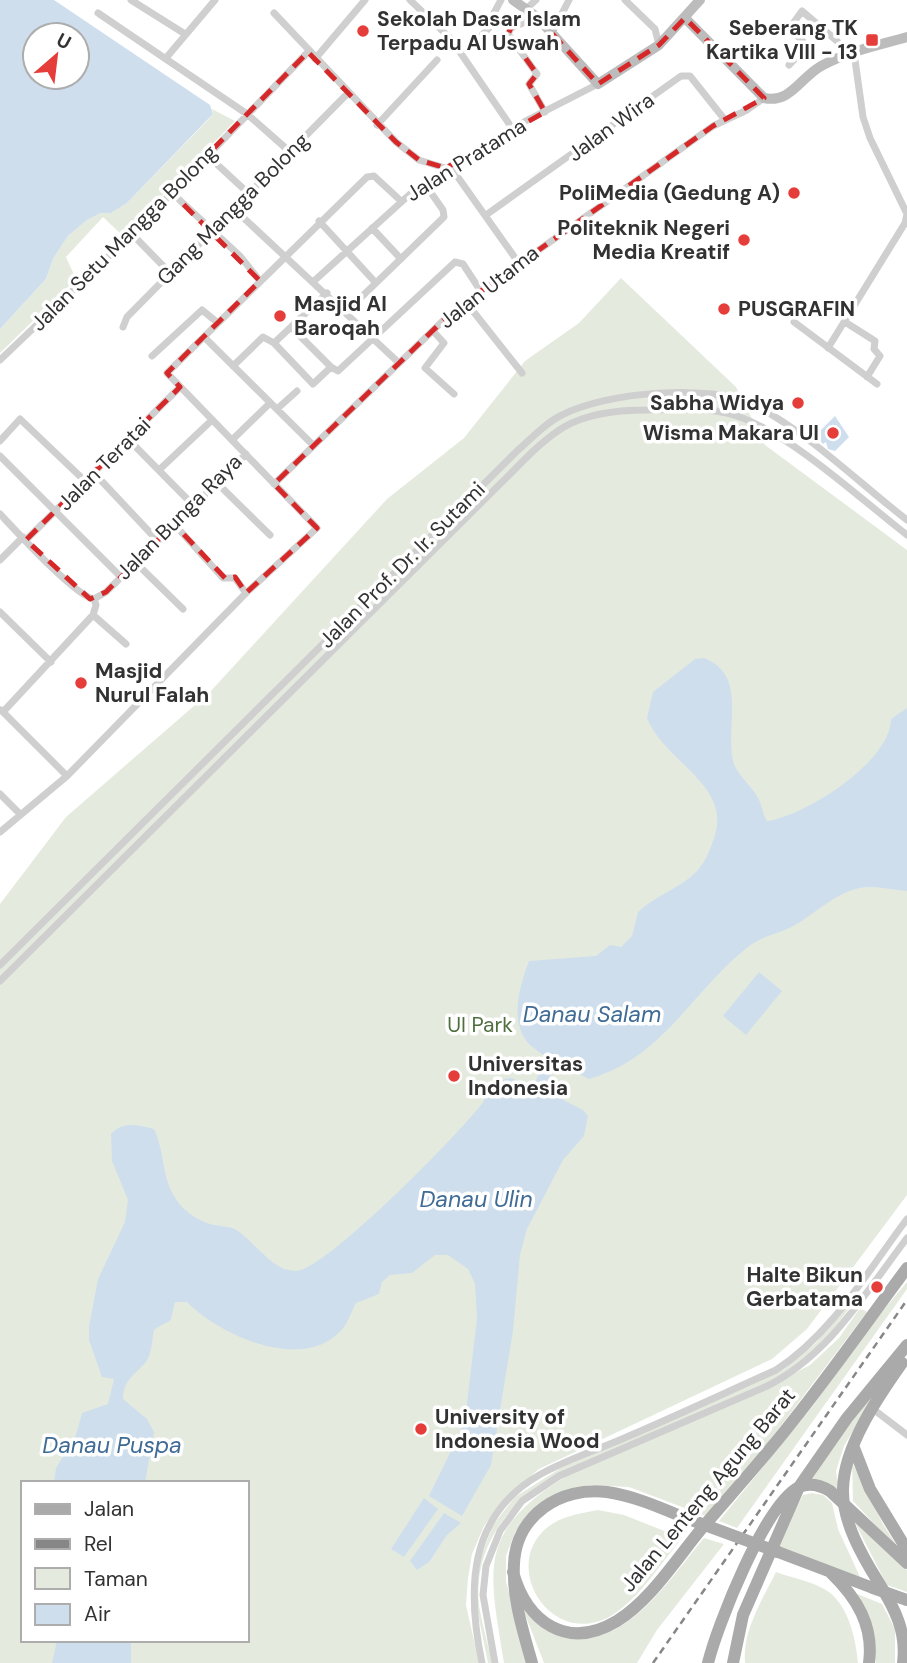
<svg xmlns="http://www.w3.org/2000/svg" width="907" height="1663" font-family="'DM Sans',sans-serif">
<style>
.green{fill:#e4ebde;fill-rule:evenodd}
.water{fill:#cedeed;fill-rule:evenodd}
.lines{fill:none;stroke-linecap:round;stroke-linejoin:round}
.street{stroke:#cfcfcf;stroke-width:7}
.secondary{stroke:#bcbcbc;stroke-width:10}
.primary{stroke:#aaa;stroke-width:12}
.rail{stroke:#878787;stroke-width:2.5;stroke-dasharray:7 5;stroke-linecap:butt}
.primary-bridge{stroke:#aaa;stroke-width:12}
.marked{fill:none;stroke:#d62828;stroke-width:5;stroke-dasharray:14 9;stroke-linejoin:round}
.poi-dot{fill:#e53d39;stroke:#fff;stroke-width:2.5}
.labels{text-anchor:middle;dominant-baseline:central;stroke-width:7;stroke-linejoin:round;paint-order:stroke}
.poi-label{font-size:21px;font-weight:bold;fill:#323232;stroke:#fff;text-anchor:start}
.street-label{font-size:21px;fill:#323232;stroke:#fff}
.park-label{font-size:21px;fill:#506f3f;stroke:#fff}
.water-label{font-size:23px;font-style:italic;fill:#3f6b95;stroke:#fff}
</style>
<rect width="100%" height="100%" fill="#fff"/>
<path class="green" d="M212,109L235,121L123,236L103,217L66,257L76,279L0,353V329L46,279L53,259L68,236L87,220L100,212L111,213L127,203L207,121L213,114Z
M621,278L736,387L765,445L907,550V1195L807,1329L772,1359L539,1469L504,1499L484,1526L472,1554L468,1578L466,1605L479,1663H0V904L66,817L210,692L387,499L464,438L525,361L579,323ZM23,1483H247V1640H23Z
M907,1282V1289L737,1528L719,1521L812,1407L880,1314Z
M848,1303L851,1306L823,1343L780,1377L549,1479C505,1506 473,1551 479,1605C482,1624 488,1644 492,1663H488L476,1604L480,1559L493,1525L515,1497L561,1468L784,1369L816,1343Z
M860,1308L867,1312L711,1518L629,1487L590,1485L533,1510L515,1532L506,1556V1582L530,1663H504C488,1565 477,1531 571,1473L763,1390L810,1365L839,1338Z
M887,1373L844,1446L836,1471L839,1493L812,1480L833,1444Z
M852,1462L883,1524L903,1555L853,1501Z
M812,1493L823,1495L832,1503L838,1529L860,1577L776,1546L803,1495Z
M598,1510L624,1515L682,1538C661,1563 641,1596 614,1614C552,1654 495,1562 552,1524C566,1515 583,1513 598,1510Z
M854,1521L907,1570V1592L887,1585Z
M704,1538L724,1544L657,1630L637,1663H544L521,1604C530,1613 541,1627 553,1632C619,1662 668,1580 704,1538Z
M776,1572C792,1578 815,1582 829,1592C849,1607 856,1640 858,1663H745C742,1632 762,1600 776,1572Z
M855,1593L882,1604L895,1629V1663H876C876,1636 867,1617 855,1593Z"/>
<path class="water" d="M0,0H54L210,105L213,114L127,203L111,213H100L87,220L68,236L53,259L46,279L0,329ZM35,35H77V77H35Z
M835,416L849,437L835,451L828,449L826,442L823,444L816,435Z
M704,658C748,675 725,724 733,760C735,773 750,784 757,796C762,804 762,813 767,821C803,817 891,762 891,719L907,708V891C895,890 882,887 870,887C841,887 818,912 795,925C775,936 763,934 743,951C689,996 662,1058 589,1079L556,1062L544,1090L583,1110L588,1116L584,1136L563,1160L527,1229L520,1255L513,1331L491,1465L462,1516L429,1496L463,1426L466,1412L477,1318L475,1284L468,1269L448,1255H435L412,1273L390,1275L382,1282L379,1294L356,1303C352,1310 349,1320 344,1327C307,1375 220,1336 187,1302H175C168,1330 175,1315 154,1330C152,1340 152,1353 146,1362C135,1375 123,1380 123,1399L147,1419L154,1432L145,1483H54L56,1468L76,1435L82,1413L108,1404L114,1379L102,1377L89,1340V1327L98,1279L125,1222L128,1200L112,1161L111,1134C123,1121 137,1125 154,1129C165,1151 161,1177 176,1199C183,1211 201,1223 215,1225C222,1227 229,1226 235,1229C255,1241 271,1271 296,1271C325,1271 464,1129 484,1101V1094L494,1081L511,1078L533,1087L546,1058C541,1052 533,1049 528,1043C509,1020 520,985 529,961L596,956L610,945L621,947L632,936L638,912C655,896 680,888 696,872C705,863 710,850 714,838C733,785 664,762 647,718L653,692L695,659Z
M759,972L782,991L746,1035L723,1016Z
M424,1498L438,1509L404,1557L391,1549Z
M444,1513L461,1523L447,1535L429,1562L417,1570L410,1561Z
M57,1640H131V1663H52Z"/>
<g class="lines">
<path class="street" d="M131,0L185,34
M410,0L451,39L512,128
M625,0L655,29L659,45
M526,9L536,0
M98,13L247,114L289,151
M274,13L396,142L419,160L445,168
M537,17L511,28L508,34L537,74L529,84L545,112
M552,33L569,0
M482,35L489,28L488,24L501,0
M166,58L215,0
M315,59L365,0
M789,65L806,47L802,40L789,29L802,11L837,41L846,55
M377,125L437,60
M207,155L248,193
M450,166L518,262
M171,192L240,256L260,281
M233,208L399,363
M486,215L681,76H690L725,120
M319,221L375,282
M372,228L401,259
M132,234L170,273
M314,281L419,186L512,128L598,84
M465,301L522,373
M346,312L444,217L443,210L425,184
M794,322L877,384
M845,322L875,341L874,349L880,356L867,377
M123,327L127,317L348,93
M291,327L331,367L313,384L274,343L327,293
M433,331L444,343L425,368L454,394
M204,337L313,445
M828,348L905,223L907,214L870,138L863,117L854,53
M152,356L202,310L218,323
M0,360L132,234L308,52
M233,366L263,337L274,343
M331,367L338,371L455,262L463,264L480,290
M277,409L297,391
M128,439L193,505
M232,440L270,403
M0,441L20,419L86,482
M0,456L120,576
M159,470L212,420
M95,474L157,540
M216,482L270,535
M274,484L453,311L713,126L747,110L764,98
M0,514C16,531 76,597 94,599
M174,524L223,578H235L246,593
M26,540L180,387
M0,560L23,537
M134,561L183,609
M94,599L106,592L246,454
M0,612L51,662
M93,615L126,644
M1,710L67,776
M3,712L93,615L96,605L94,599
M0,794L20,814
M0,832L67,776L246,593L317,528L167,373L367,177L374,176L401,201
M0,965L517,451C531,439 545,423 562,415C606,392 710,383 754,405C808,432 859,483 907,520
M0,981L497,487C518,467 539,442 564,427C588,413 620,410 647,410C675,409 711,407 737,416C794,436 859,498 907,535
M873,1409L907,1435
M482,1663C467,1591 467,1515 541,1474C568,1459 600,1449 629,1436C678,1415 727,1392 776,1370C832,1334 867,1272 907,1219
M495,1663L483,1595L486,1566L500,1531L522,1501L559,1476L765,1387C829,1356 865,1293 907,1238"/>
<path class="secondary" d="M513,0L537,17L598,84L659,45L700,0
M685,18L764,98C791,104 801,76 823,65C849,51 879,45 907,37"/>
<path class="primary" d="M902,1363C878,1397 844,1446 843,1489C842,1521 862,1556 879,1583C895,1609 907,1632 903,1663
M854,1448L870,1489L907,1550
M778,1552L873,1588
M513,1572C527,1622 567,1651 617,1621C651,1600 677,1558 703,1527C733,1492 764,1458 792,1422C832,1372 869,1319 907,1268
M831,1573C857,1598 874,1626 869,1663
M532,1663C523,1631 512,1597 514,1564C516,1515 561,1486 607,1492C634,1496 659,1507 683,1517
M708,1663C717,1626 765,1504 799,1487C810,1482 820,1485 830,1491L907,1563
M733,1663L743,1615L799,1487L847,1418L907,1345"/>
<path class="rail" d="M653,1663L907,1300"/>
<path class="primary-bridge" d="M683,1517L778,1552
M873,1588L907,1600"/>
</g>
<path class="marked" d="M537,17L598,84L659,45L685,18L764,98L713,126L453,311L274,484L317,528L246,593L235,577L226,579L174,524L106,592L90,599L26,540L180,387L167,373L260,281L171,192L308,52L396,142L419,160L446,168L545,112L529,84L537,74L508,34L511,28Z"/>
<g class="poi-dot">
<circle cx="363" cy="31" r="7"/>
<rect x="865" y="33" width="14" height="14" rx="3.5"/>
<circle cx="794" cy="193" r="7"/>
<circle cx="744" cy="240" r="7"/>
<circle cx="724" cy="309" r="7"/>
<circle cx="280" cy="316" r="7"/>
<circle cx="798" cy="403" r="7"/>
<circle cx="833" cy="433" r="7"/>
<circle cx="81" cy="683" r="7"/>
<circle cx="454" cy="1076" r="7"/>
<circle cx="877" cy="1287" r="7"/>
<circle cx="421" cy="1429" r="7"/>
</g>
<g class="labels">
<g class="poi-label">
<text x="377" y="19">Sekolah Dasar Islam<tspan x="377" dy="24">Terpadu Al Uswah</tspan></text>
<text x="858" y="28" text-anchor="end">Seberang TK<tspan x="858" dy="24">Kartika VIII - 13</tspan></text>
<text x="780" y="193" text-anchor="end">PoliMedia (Gedung A)</text>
<text x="730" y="228" text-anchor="end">Politeknik Negeri<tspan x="730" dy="24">Media Kreatif</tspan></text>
<text x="294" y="304">Masjid Al<tspan x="294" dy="24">Baroqah</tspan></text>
<text x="738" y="309">PUSGRAFIN</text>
<text x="784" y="403" text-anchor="end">Sabha Widya</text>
<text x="819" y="433" text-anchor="end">Wisma Makara UI</text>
<text x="95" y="671">Masjid<tspan x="95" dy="24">Nurul Falah</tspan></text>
<text x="468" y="1064">Universitas<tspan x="468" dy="24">Indonesia</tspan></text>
<text x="863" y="1275" text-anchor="end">Halte Bikun<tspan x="863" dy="24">Gerbatama</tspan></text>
<text x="435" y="1417">University of<tspan x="435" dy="24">Indonesia Wood</tspan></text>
</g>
<g class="street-label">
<text transform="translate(611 127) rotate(-36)">Jalan Wira</text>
<text transform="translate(466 160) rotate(-32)">Jalan Pratama</text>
<text transform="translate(233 209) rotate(-45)">Gang Mangga Bolong</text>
<text transform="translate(124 238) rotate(-45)">Jalan Setu Mangga Bolong</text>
<text transform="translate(489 287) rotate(-38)">Jalan Utama</text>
<text transform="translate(104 464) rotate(-45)">Jalan Teratai</text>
<text transform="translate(179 517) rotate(-45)">Jalan Bunga Raya</text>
<text transform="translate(402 565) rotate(-45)">Jalan Prof. Dr. Ir. Sutami</text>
<text transform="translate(708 1490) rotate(-50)">Jalan Lenteng Agung Barat</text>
</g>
<g class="park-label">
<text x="480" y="1025">UI Park</text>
</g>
<g class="water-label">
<text x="592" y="1014">Danau Salam</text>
<text x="476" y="1199">Danau Ulin</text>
<text x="112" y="1445">Danau Puspa</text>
</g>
</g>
<rect x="21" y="1481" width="228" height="161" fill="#ffffff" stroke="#adadad" stroke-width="2"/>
<rect x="35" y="1504" width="35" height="10" fill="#aaaaaa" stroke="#adadad" stroke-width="2"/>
<text x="84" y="1516" font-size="21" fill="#323232">Jalan</text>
<rect x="35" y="1539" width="35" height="10" fill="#878787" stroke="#adadad" stroke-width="2"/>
<text x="84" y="1551" font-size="21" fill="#323232">Rel</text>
<rect x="35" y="1568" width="35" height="21" fill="#e4ebde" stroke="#adadad" stroke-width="2"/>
<text x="84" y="1586" font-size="21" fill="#323232">Taman</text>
<rect x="35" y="1604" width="35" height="21" fill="#cedeed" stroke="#adadad" stroke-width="2"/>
<text x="84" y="1621" font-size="21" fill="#323232">Air</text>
<g transform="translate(56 56) rotate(28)"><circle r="33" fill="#ffffff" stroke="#adadad" stroke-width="2"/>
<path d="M0-5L12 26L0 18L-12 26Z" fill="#e53d39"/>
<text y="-10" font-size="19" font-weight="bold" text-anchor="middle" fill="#323232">U</text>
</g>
</svg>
